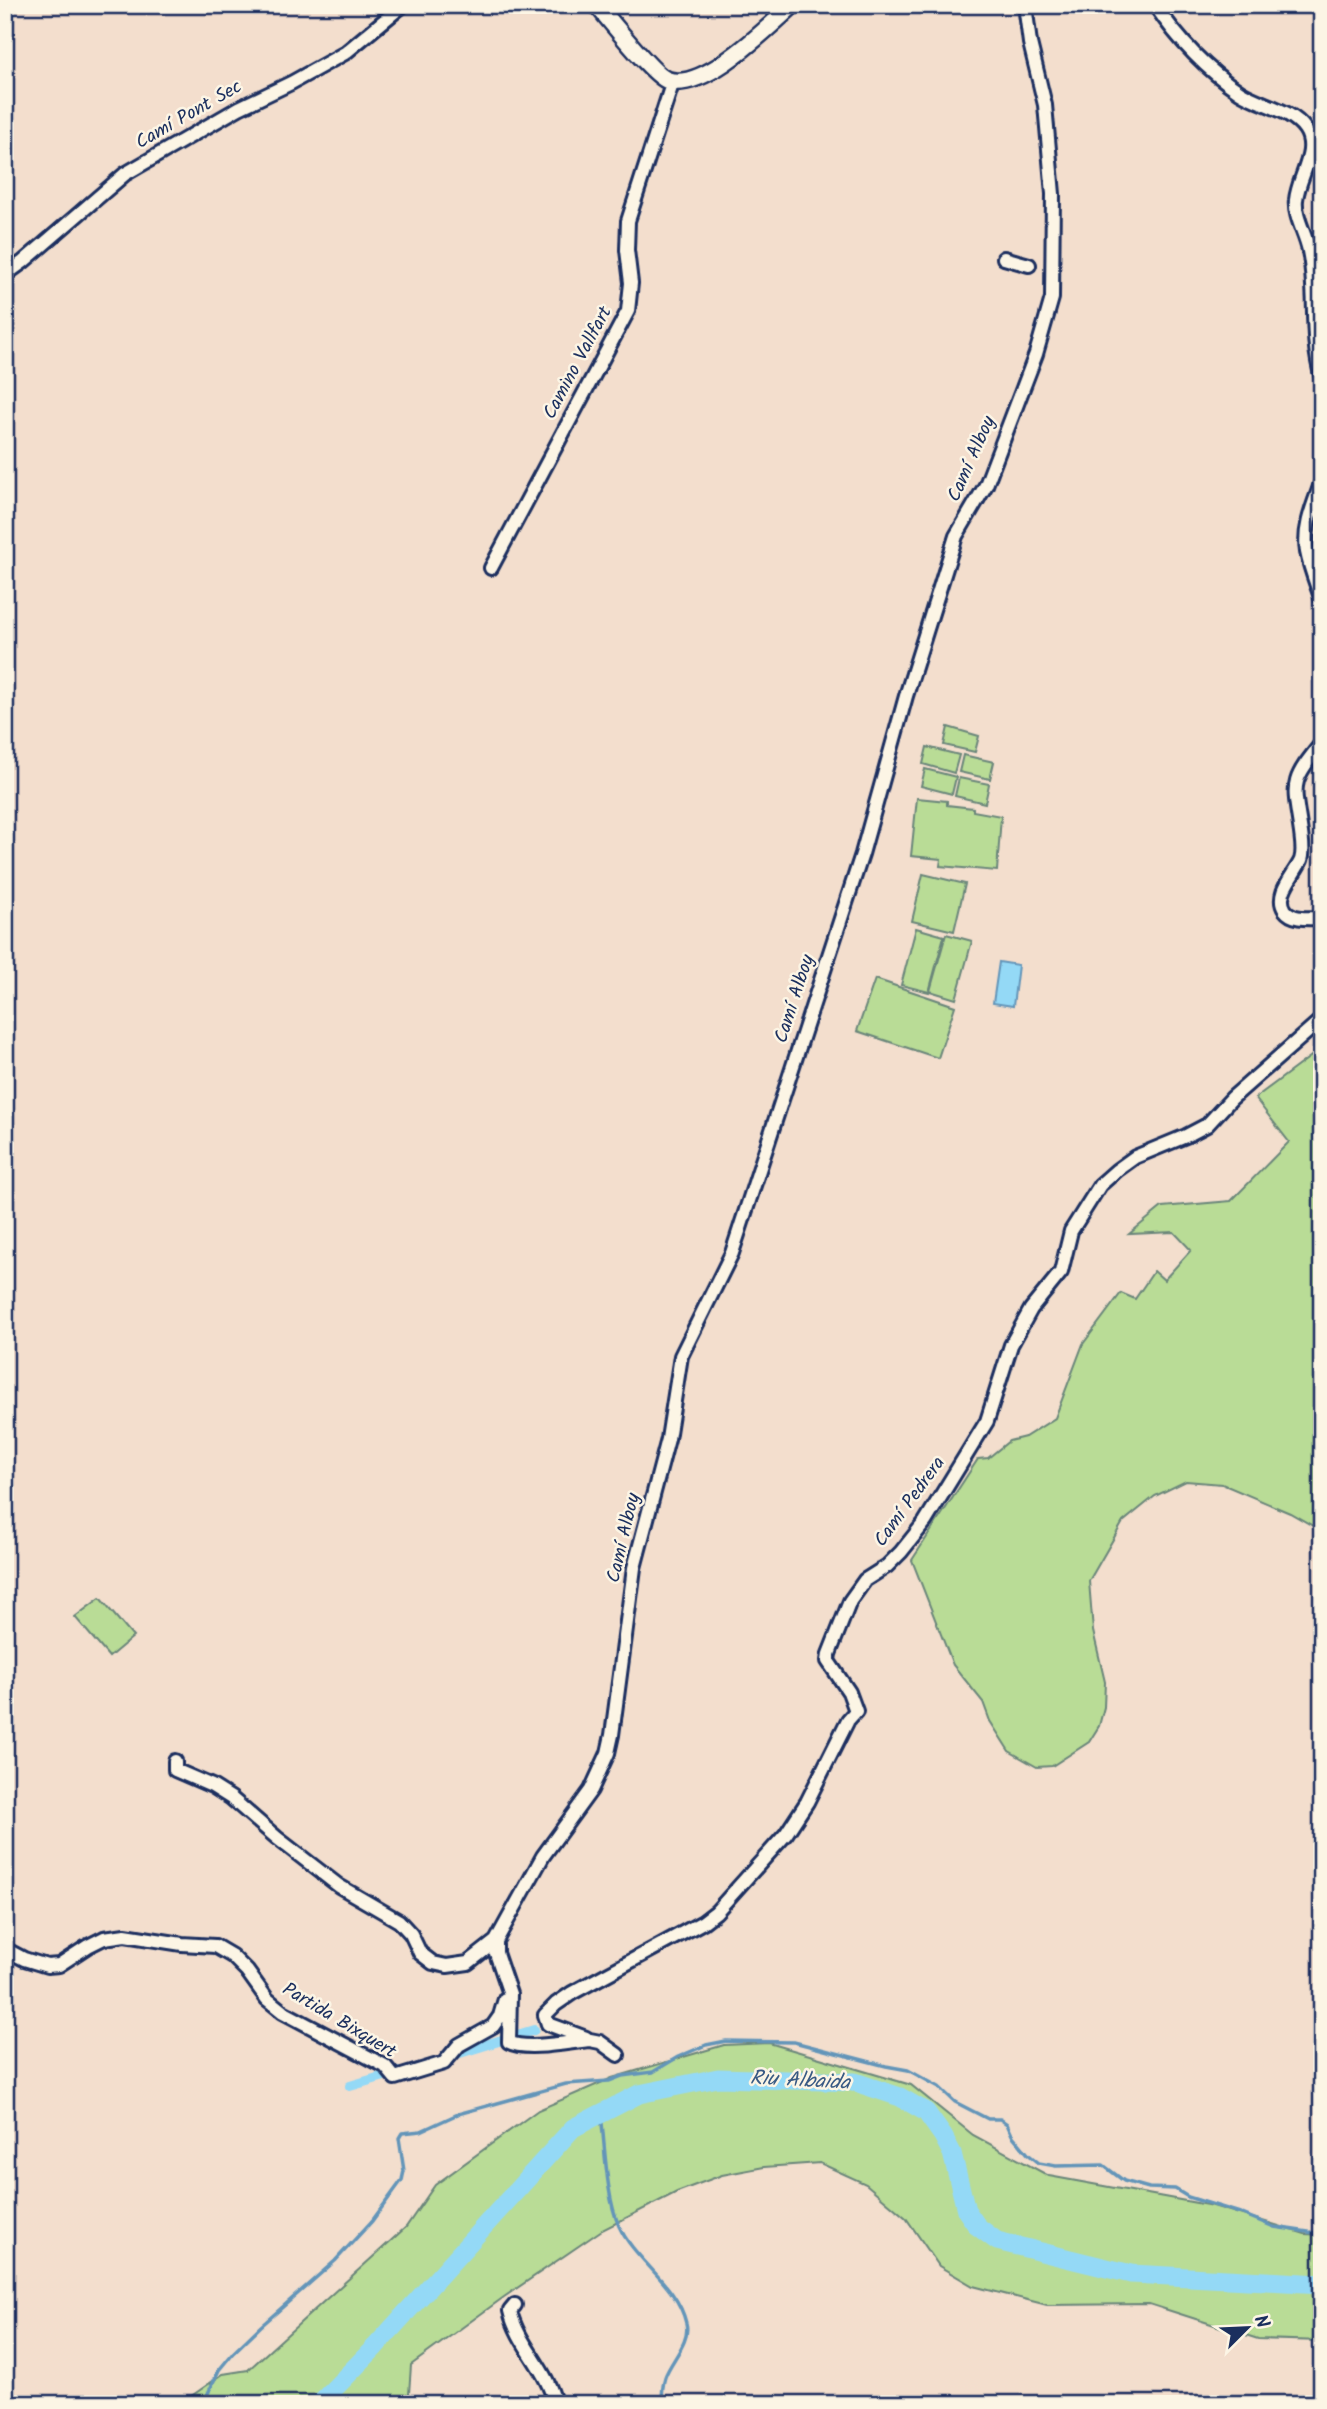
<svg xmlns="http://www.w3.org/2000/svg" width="1327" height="2409" font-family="Kalam,sans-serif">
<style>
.green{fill:#b9dc96;stroke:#6a867a;stroke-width:2}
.water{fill:#94d9f6;stroke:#6495b9;stroke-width:2}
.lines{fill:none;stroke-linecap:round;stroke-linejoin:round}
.stream{stroke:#6495b9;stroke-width:3.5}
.canal{stroke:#94d9f6;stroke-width:10}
.river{stroke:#94d9f6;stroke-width:19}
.minor-casing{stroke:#1b2f5e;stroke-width:18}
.major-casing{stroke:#1b2f5e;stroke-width:21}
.minor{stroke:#fcf5e5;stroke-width:12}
.major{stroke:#fcf5e5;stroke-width:16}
.labels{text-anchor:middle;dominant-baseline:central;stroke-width:5;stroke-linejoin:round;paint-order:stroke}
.street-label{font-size:19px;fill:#1b2f5e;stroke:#fcf5e5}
.water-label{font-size:21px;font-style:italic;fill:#395a84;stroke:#fcf5e5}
</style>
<rect width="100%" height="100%" fill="#f3decd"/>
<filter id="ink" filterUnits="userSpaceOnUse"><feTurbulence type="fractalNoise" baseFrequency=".0143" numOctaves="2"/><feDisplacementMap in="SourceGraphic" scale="14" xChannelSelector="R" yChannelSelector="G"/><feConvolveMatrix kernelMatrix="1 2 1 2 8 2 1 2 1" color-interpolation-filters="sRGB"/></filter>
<g filter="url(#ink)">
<path class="green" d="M948,727L979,736L975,752L944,745Z
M927,747L959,755L954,773L923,764Z
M963,755L994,762L990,779L959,772Z
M925,769L956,777L952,794L921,786Z
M959,778L989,784L985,803L955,796Z
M917,798L947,801V805L973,808V811L1001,816L997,871L940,866L941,859L911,856Z
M923,874L965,884L954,931L912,921Z
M916,928L944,936L929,992L901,985Z
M946,934L972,941L956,999L930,991Z
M875,979L955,1006L938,1058L857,1031Z
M1322,1048V1531L1290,1513L1222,1484L1186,1481L1155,1496L1123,1522L1089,1581L1093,1631L1105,1682L1104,1707L1099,1726L1089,1742L1052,1766L1037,1767L1009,1751L990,1721L983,1702L953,1665L912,1560L978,1459L988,1458L1009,1441L1025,1437L1055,1418L1083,1344L1121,1293L1135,1299L1154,1271L1164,1280L1191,1250L1174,1232L1129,1234L1162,1207L1231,1201L1289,1142L1255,1098Z
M100,1598L133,1637L109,1657L75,1617Z
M769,2043L911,2085L973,2135L1049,2176L1213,2206L1305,2234L1322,2235V2341L1258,2339L1149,2304L1047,2305L973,2286L939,2266L906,2218L866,2184L820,2163L764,2167L722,2175L677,2192L602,2230L504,2297L411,2365L409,2394L402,2404H180L223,2374L248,2370L406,2227L435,2185L538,2110L612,2078L724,2045Z"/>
<path class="water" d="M999,962L1018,965L1013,1006L993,1003Z"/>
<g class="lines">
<path class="stream" d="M601,2114C605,2146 606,2197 619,2226C635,2261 677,2284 686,2323C691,2342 671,2360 665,2377C662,2386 662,2395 662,2404
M203,2404L219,2370L233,2353L261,2326L335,2261L372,2221L402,2180L404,2171L399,2138L402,2133L421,2131L458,2114L566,2084L609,2081L622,2076L653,2072L678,2057L706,2045L726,2041L794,2042L886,2066L908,2070L939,2087L955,2102L988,2119H1000L1007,2124L1012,2135L1028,2154L1039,2163L1056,2166L1103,2165L1124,2181L1149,2188L1175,2189L1188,2197L1240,2213L1274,2227L1322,2234"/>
<path class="canal" d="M450,2056L534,2030
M350,2086L398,2072"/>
<path class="river" d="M319,2404L375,2347L573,2128L639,2094L718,2078L855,2082L900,2097L926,2112L943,2136L952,2153L966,2210L977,2226L997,2241L1131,2274L1322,2284"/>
<g class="minor-casing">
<path id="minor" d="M1155,5C1177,38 1207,70 1240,92C1260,105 1291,109 1305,129C1320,151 1298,176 1296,200C1294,217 1306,234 1309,251C1318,293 1309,334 1322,378
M1004,258L1029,265
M5,275L23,262L125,174L239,108L291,83L345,53L403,5
M1322,481C1314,504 1303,527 1307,552C1310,568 1317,585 1322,600
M491,568L628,311L631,283L627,250L628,221L673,81
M1322,743C1288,784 1294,784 1301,833C1302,842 1304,852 1301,860C1295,874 1274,894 1285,910C1293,921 1311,918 1322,918
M175,1761V1770L212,1786L231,1798L277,1838L339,1886L399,1921L411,1934L420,1953L433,1963L447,1966L468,1963L496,1941
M5,1949L24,1959L47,1966L59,1965L88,1946L104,1938L125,1935L182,1944L215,1946L232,1956L247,1971L267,1999L283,2012L385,2066L395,2078L444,2063L459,2045L493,2026L500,2016L505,1999
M586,2038L548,2024L545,2015L556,2004L572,1993L703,1922L716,1912L786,1834L807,1802L848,1720L856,1711L849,1692L828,1661L829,1654L850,1601L865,1580L887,1566L901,1552L925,1522L987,1421L1011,1345L1031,1309L1061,1272L1071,1231L1100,1185L1117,1170L1135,1157L1186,1136L1207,1125L1232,1098L1322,1019
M618,2055L600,2042L590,2040C569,2042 526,2051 509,2042L510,1994L496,1953V1941L543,1856L591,1790L608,1753L612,1735L634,1568L668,1439L681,1356L732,1253L862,854L906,696L956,536L986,485L1036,354L1052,298L1053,194L1045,105L1030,43L1025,5
M515,2305L510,2311C518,2345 548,2370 555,2404"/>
</g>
<g class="major-casing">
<path id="major" d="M597,5C609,19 654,76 667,80C703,93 767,28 793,5"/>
</g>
<use href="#minor" class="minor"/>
<use href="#major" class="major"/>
</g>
</g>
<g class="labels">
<g class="street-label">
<text transform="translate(189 115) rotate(-30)">Camí Pont Sec</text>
<text transform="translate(578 363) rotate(-62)">Camino Vallfart</text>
<text transform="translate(972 459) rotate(-66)">Camí Alboy</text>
<text transform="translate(795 999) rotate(-72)">Camí Alboy</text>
<text transform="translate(910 1502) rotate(-54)">Camí Pedrera</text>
<text transform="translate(624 1538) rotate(-77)">Camí Alboy</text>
<text transform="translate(339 2021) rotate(31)">Partida Bixquert</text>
</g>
<g class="water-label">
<text transform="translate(800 2081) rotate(3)">Riu Albaida</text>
</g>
</g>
<rect width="1327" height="2409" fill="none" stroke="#fcf5e5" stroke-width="28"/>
<rect x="14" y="14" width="1299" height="2381" fill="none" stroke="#1b2f5e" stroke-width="2.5" filter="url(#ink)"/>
<g transform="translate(1247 2328) rotate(66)" stroke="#fcf5e5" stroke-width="5" paint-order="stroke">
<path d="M0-5L12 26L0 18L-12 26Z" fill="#1b2f5e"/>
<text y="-10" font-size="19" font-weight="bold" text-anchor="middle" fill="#1b2f5e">N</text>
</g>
</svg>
